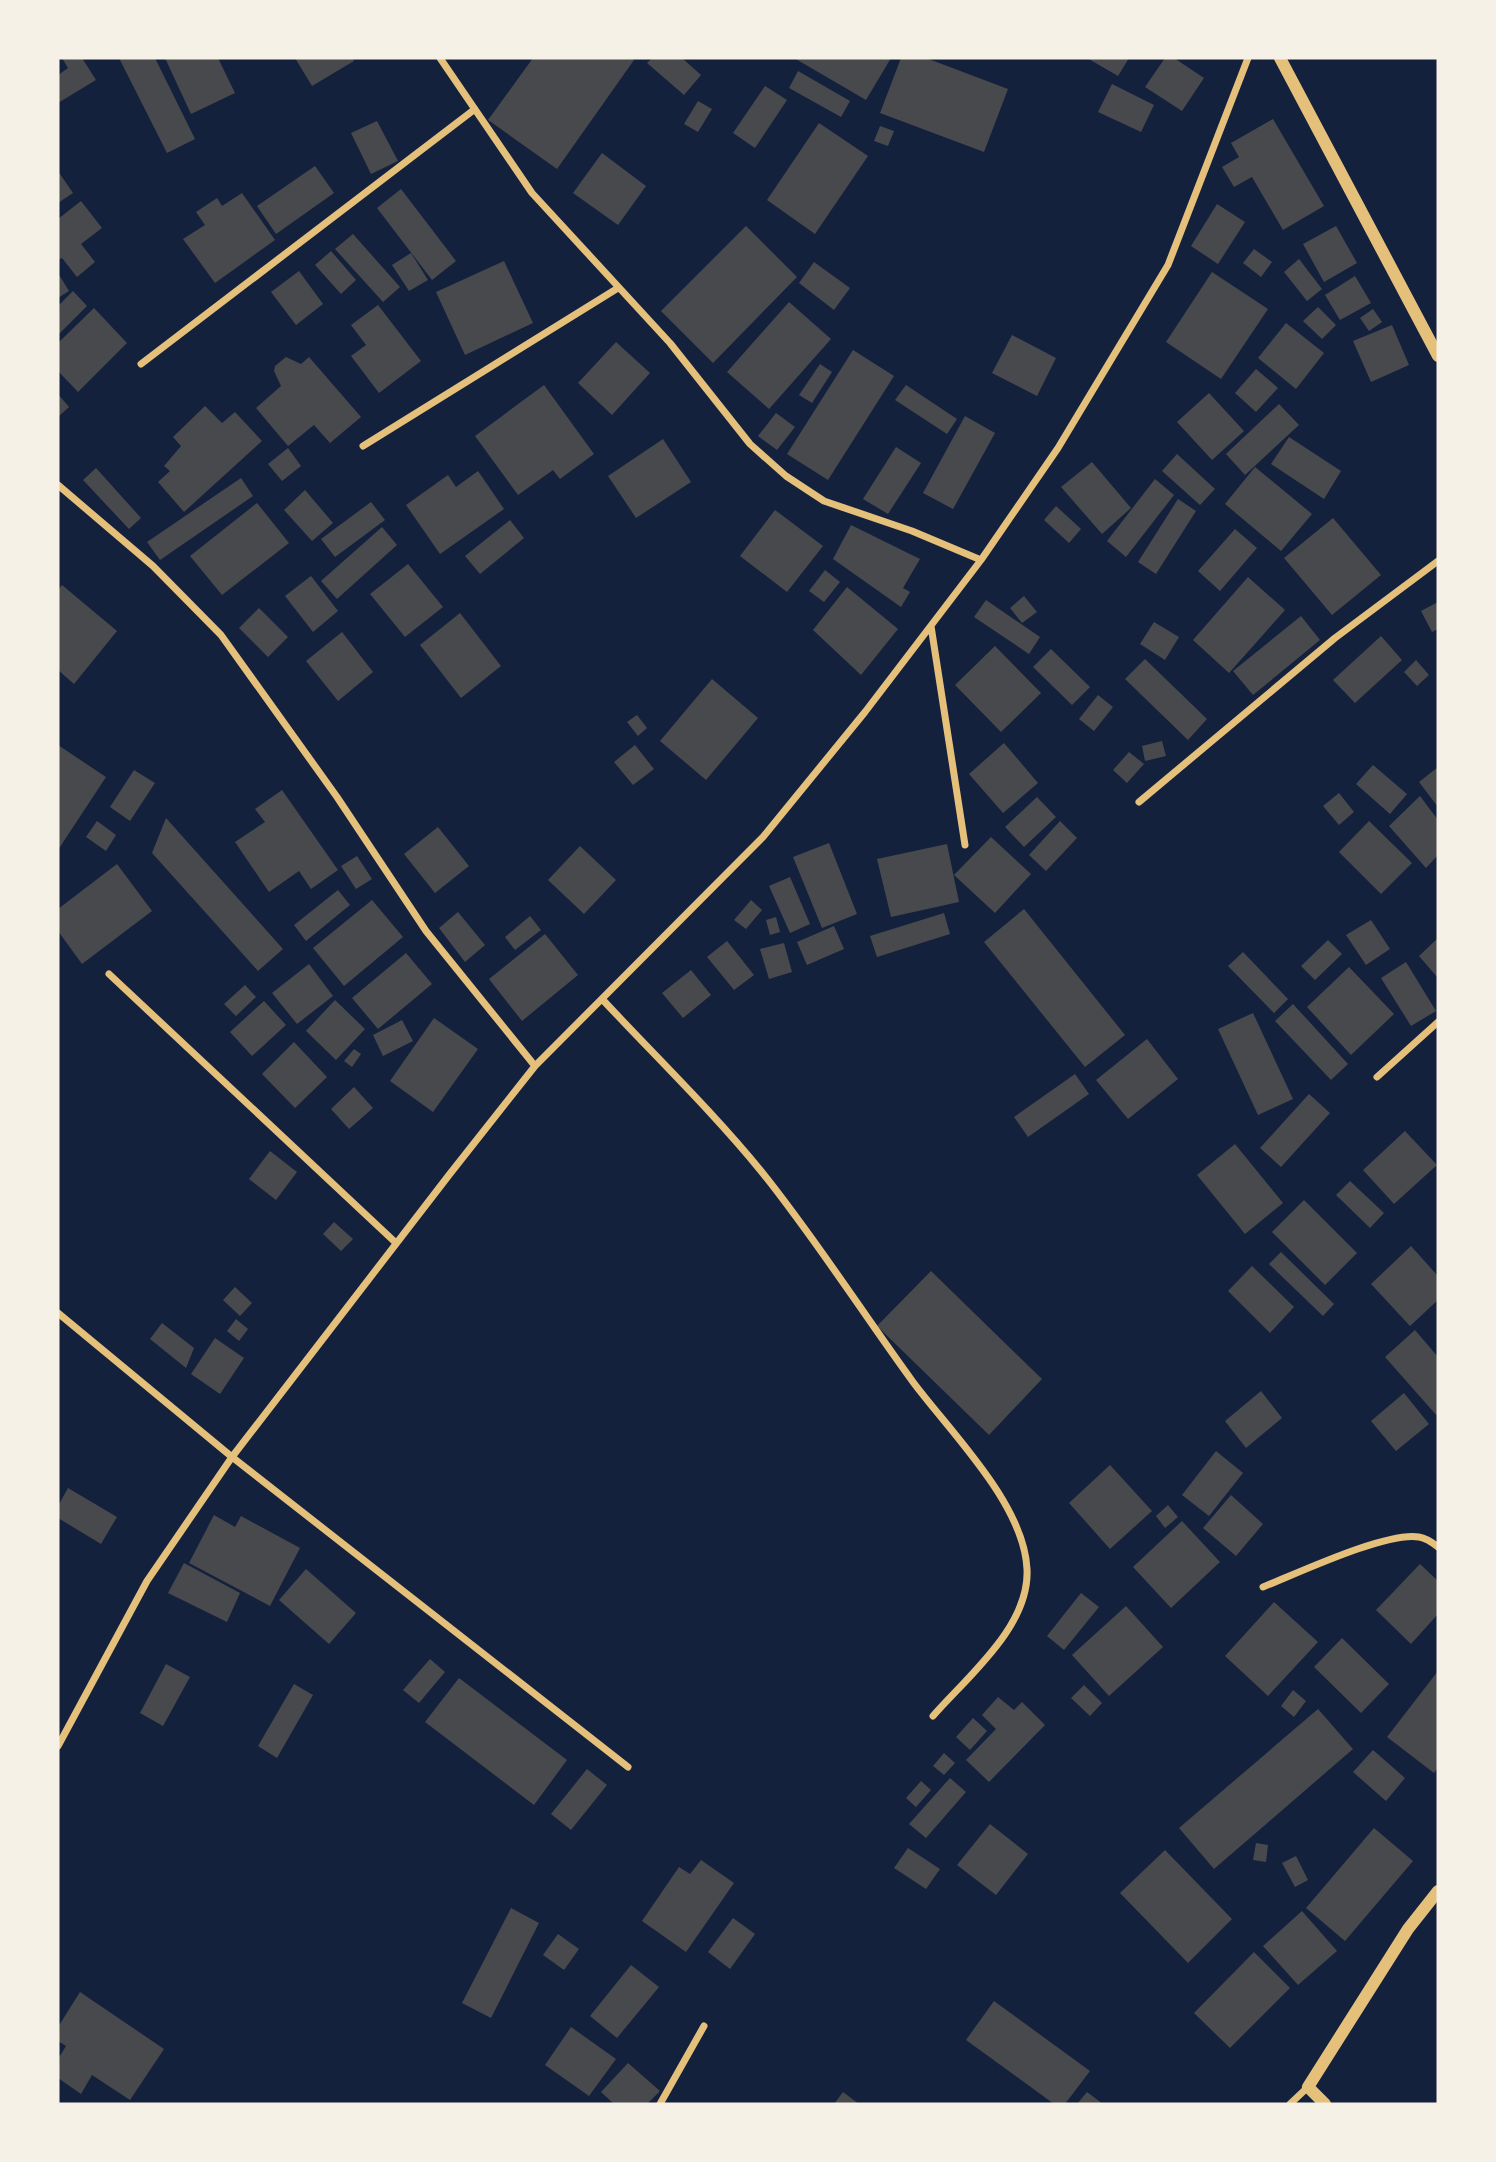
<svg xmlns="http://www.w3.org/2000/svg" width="1496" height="2162" font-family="Poppins,sans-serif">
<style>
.building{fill:#48494c}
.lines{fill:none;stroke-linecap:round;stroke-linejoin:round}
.minor{stroke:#e5c07b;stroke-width:7}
.tertiary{stroke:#e5c07b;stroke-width:12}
</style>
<rect width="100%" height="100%" fill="#14213d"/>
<path class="building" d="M62,58H82L96,80L58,103V75L68,68Z
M119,58H155L195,139L167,153Z
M165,58H218L235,93L191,114Z
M295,58H352L354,61L312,86Z
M533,58H630L634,60L557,169L488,120Z
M652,58H682L701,75L684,95L647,63Z
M794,58H891L866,100Z
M901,58H926L1008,89L984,152L880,113Z
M1087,58H1129L1118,76Z
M1165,58H1174L1204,78L1182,111L1145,87Z
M798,71L850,101L841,117L789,88Z
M1112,84L1154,105L1141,132L1098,112Z
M765,86L787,100L755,148L733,133Z
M698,101L712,109L698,132L684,124Z
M1273,119L1324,206L1283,230L1252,177L1234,187L1222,167L1239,157L1231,143Z
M377,121L398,161L371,174L351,133Z
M819,123L868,156L815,234L767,200Z
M880,126L894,131L888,146L874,141Z
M602,153L646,186L618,225L573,193Z
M315,166L334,193L276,234L257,206Z
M58,171L73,193L58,203Z
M401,189L456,261L432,280L377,208Z
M242,193L275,240L215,283L183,239L205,225L196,212L217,198L222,206Z
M81,201L102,228L81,244L95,262L77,277L62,258L58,260V219Z
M1217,204L1245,222L1218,264L1191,246Z
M746,226L797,277L713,363L661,311Z
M1336,226L1357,263L1324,282L1303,244Z
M353,234L400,287L383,302L335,249Z
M1254,249L1272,262L1261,277L1243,263Z
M331,251L356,280L341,294L315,265Z
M411,253L428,280L409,291L392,265Z
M1299,259L1322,289L1307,301L1284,272Z
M504,261L533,323L465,355L436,292Z
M814,262L850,288L834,310L799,283Z
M299,271L323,304L296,325L271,292Z
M1212,272L1268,309L1221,379L1166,342Z
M58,273L69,291L58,298Z
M1355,276L1371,303L1340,320L1325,295Z
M73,291L87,306L59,334L58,306Z
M789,302L831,339L769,409L727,372Z
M378,305L421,361L379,393L351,356L366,345L351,325Z
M1318,307L1336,325L1322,339L1303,321Z
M94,308L127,343L78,392L58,371V343Z
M1373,309L1382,322L1369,331L1360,318Z
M1286,323L1324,353L1296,389L1258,358Z
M1392,325L1409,365L1371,382L1353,341Z
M1012,335L1056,358L1037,396L992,373Z
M616,342L650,373L612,415L578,383Z
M853,350L894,376L828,480L787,454Z
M286,357L301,364L309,357L361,417L330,443L314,425L288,446L256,408L281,386L274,371L275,366Z
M820,364L832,372L812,403L799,395Z
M1256,369L1278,388L1256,412L1235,393Z
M544,385L594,454L560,479L553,470L518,495L475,436Z
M906,385L957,419L947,434L895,400Z
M1209,393L1244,431L1212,460L1177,422Z
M58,394L69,407L58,417Z
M1279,404L1299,425L1245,475L1226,454Z
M205,406L222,423L235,412L262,441L184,512L158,482L170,471L164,466L181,446L173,437Z
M776,413L795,427L777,450L758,436Z
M965,416L995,433L953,509L923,493Z
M1289,437L1341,471L1324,499L1271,464Z
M663,439L691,482L636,518L608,476Z
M896,447L921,463L888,514L863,499Z
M288,448L301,466L282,481L268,464Z
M1177,454L1215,489L1200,505L1162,471Z
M1092,462L1131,508L1102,534L1061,487Z
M1255,467L1312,514L1281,551L1225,504Z
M96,468L141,518L129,529L83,480Z
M478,471L504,509L440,554L406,505L448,475L456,487Z
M241,478L253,496L160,560L147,542Z
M1155,479L1174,495L1126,557L1107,541Z
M305,490L333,523L312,541L284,510Z
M1178,499L1196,511L1156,574L1138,562Z
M371,502L385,520L335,557L321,539Z
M257,503L289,543L222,595L190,556Z
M1056,506L1081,529L1069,543L1044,520Z
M775,510L823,546L787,592L740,556Z
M1333,518L1381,575L1332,615L1284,558Z
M510,520L524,538L480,574L465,556Z
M851,525L920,559L903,588L910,592L901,607L833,559Z
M382,527L397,545L337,599L321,581Z
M1235,529L1257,548L1220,591L1198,571Z
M408,564L443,607L405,637L370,594Z
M825,570L840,582L824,602L809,591Z
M311,576L338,611L313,632L285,596Z
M1248,577L1285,610L1229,673L1193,640Z
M62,585L117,631L74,684L58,670V590Z
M847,587L898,629L861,675L813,630Z
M1024,596L1037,612L1022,623L1010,608Z
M986,600L1040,637L1029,654L974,617Z
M1438,602V629L1432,632L1421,611Z
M259,608L288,637L268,657L239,628Z
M460,613L501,666L461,698L420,645Z
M1301,616L1320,640L1253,695L1233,671Z
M1154,622L1179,637L1165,660L1140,644Z
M342,632L373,672L338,701L306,661Z
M1381,636L1402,660L1355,703L1333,680Z
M995,646L1041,693L1001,732L955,685Z
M1051,649L1090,687L1072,705L1033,667Z
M1145,659L1207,719L1188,740L1125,679Z
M1416,660L1429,675L1417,686L1404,672Z
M712,679L758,718L706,780L660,741Z
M1098,695L1113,707L1094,731L1079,719Z
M637,715L647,728L638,736L627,722Z
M1162,741L1166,756L1145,761L1142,746Z
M1004,743L1038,783L1003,813L969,774Z
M58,745L106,777L58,850Z
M635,745L654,769L633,785L614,762Z
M1129,752L1144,764L1127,783L1113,770Z
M1373,765L1407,794L1390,814L1356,784Z
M1438,767V807L1419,782Z
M134,770L155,783L130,821L110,807Z
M282,790L338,870L311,889L299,871L269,892L235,842L265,822L255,809Z
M1339,793L1354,812L1339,825L1323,806Z
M1420,796L1438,820V855L1426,868L1389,826Z
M1037,797L1056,817L1024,847L1005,827Z
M166,818L283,949L258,971L152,853Z
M97,821L116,835L106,851L86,837Z
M1060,821L1077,838L1046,871L1029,855Z
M1369,821L1412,863L1381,894L1339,852Z
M438,827L469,866L435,893L404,854Z
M991,837L1031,874L995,913L954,875Z
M829,843L857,914L822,928L793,857Z
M947,844L959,902L891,917L877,859Z
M580,846L616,880L584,914L548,880Z
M357,856L372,879L356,889L341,866Z
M117,864L152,911L82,964L58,931V909Z
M790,877L810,924L790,933L769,886Z
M338,890L350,905L306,941L294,925Z
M372,900L403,937L344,986L313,948Z
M751,900L762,910L746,929L734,920Z
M1024,909L1125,1035L1085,1067L984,942Z
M458,912L485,945L465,962L439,928Z
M944,913L950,934L877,957L870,936Z
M530,916L541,930L515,950L505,937Z
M776,917L780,932L770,935L766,920Z
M1371,920L1390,949L1366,965L1346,935Z
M834,926L844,949L807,965L797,942Z
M545,934L578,975L522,1021L489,979Z
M1438,938V978L1419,956Z
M1328,940L1342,954L1315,980L1301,966Z
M727,941L754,975L734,990L707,957Z
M784,943L792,972L769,979L760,949Z
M1243,952L1288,999L1274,1013L1228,966Z
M406,953L432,984L378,1029L352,998Z
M1406,962L1436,1011L1411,1026L1381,978Z
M309,964L333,996L297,1024L272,993Z
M1349,967L1394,1014L1351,1055L1307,1007Z
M691,970L711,995L683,1018L662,993Z
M245,985L256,997L236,1016L224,1004Z
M335,1000L365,1029L336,1060L306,1031Z
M264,1001L286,1025L252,1056L230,1032Z
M1293,1004L1348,1064L1331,1080L1275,1021Z
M1253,1013L1293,1099L1258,1115L1218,1029Z
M434,1018L478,1049L433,1112L390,1081Z
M402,1020L413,1041L383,1056L373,1035Z
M1147,1039L1178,1079L1128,1119L1096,1080Z
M294,1042L327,1077L295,1108L262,1074Z
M354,1049L361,1054L352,1067L344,1061Z
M1075,1074L1089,1094L1028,1137L1014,1117Z
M354,1087L373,1108L349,1129L331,1109Z
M1309,1094L1330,1113L1281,1167L1260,1148Z
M1405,1131L1437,1165L1394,1204L1363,1170Z
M1235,1144L1283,1203L1245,1234L1197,1175Z
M270,1151L297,1172L276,1200L249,1179Z
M1350,1181L1384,1213L1370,1228L1336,1195Z
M1304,1200L1357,1253L1325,1285L1272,1232Z
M334,1222L353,1239L341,1251L323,1234Z
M1411,1246L1438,1276V1300L1410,1326L1371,1284Z
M1281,1252L1334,1304L1323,1316L1269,1264Z
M1252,1266L1294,1307L1270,1333L1228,1291Z
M931,1271L1042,1379L989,1435L877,1326Z
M235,1287L252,1303L240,1316L223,1300Z
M236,1319L248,1329L239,1341L227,1331Z
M162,1323L194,1348L186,1368L150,1339Z
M1415,1330L1438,1357V1417L1385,1357Z
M215,1338L244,1358L220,1394L191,1374Z
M1261,1391L1282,1418L1246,1448L1225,1421Z
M1404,1393L1429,1424L1396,1451L1371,1421Z
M1216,1451L1243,1473L1209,1516L1182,1495Z
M1110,1465L1152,1511L1110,1549L1069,1503Z
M68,1488L117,1517L101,1544L58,1518V1506Z
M1231,1495L1263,1524L1236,1556L1203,1528Z
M1168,1505L1178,1517L1165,1528L1156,1516Z
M214,1515L235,1527L241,1516L300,1548L270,1606L189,1563Z
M1182,1521L1220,1562L1171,1608L1133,1567Z
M184,1563L240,1593L227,1622L168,1593Z
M1420,1564L1438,1581V1614L1411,1644L1376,1610Z
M306,1569L356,1613L329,1644L279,1600Z
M1081,1593L1099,1607L1064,1650L1047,1636Z
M1274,1602L1318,1642L1268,1696L1225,1656Z
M1126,1606L1163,1647L1109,1696L1072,1655Z
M1342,1638L1389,1684L1361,1713L1314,1667Z
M430,1659L445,1672L419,1703L403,1690Z
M166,1664L190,1677L163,1726L140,1713Z
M1438,1671V1768L1434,1773L1387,1737Z
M459,1678L567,1760L534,1805L425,1722Z
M294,1684L313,1695L277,1758L258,1746Z
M1084,1685L1102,1703L1090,1716L1071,1698Z
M1293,1690L1306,1701L1294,1717L1281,1706Z
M998,1697L1014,1710L1022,1702L1045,1725L989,1782L966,1760L996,1729L982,1715Z
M1318,1709L1353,1749L1214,1869L1179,1828Z
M973,1718L987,1731L970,1750L956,1737Z
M1373,1750L1405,1778L1386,1801L1353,1772Z
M944,1753L955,1763L944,1775L933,1766Z
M587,1769L607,1785L571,1830L551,1814Z
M950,1778L966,1792L926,1838L909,1824Z
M921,1781L931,1790L916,1807L906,1798Z
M990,1824L1028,1854L996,1895L957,1865Z
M1374,1828L1413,1861L1345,1941L1306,1908Z
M1256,1843L1268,1845L1266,1862L1253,1860Z
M908,1848L940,1869L926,1889L894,1868Z
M1165,1850L1232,1919L1188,1963L1120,1893Z
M1296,1856L1308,1880L1295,1887L1282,1863Z
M701,1860L734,1883L686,1952L642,1921L679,1867L690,1874Z
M511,1908L539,1923L491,2018L462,2003Z
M1302,1911L1337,1951L1298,1985L1263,1946Z
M733,1918L755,1934L730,1969L708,1952Z
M558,1934L579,1949L564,1970L543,1955Z
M1254,1952L1290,1988L1230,2048L1194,2013Z
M631,1965L659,1987L617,2038L590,2016Z
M80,1992L164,2049L130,2100L92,2075L81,2094L58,2078V2059L66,2046L58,2041V2027Z
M994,2001L1090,2071L1065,2104H1054L966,2040Z
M571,2027L616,2059L589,2096L545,2065Z
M628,2063L660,2091L647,2104H614L601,2092Z
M843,2092L859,2104H834Z
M1087,2092L1103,2104H1077Z"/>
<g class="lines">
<path class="minor" d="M440,58L532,193L670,343L750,444L786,476L824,501L912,531L981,560
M141,364L475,109
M363,446L618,288
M58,485L153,566L221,635L337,797L426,931L535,1066
M931,626L965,845
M1139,802L1335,638L1438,561
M109,974L396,1243
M602,999C655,1056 712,1111 761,1171C815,1238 862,1312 913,1382C951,1433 1024,1504 1027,1569C1030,1626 968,1676 933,1716
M1377,1077L1438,1022
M58,1313L232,1457L628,1767
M1263,1587C1296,1574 1387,1531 1419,1537C1426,1538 1433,1543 1438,1547
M58,1746L147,1581L232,1457L449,1175L535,1066L763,837L865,712L981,560L1058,448L1168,265L1248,58
M660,2104L704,2026
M1290,2104L1308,2087"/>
<path class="tertiary" d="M1280,58L1438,356
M1325,2104L1308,2087L1408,1929L1438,1891"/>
</g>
<rect width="1496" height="2162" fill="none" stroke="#f6f1e7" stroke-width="119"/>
</svg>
